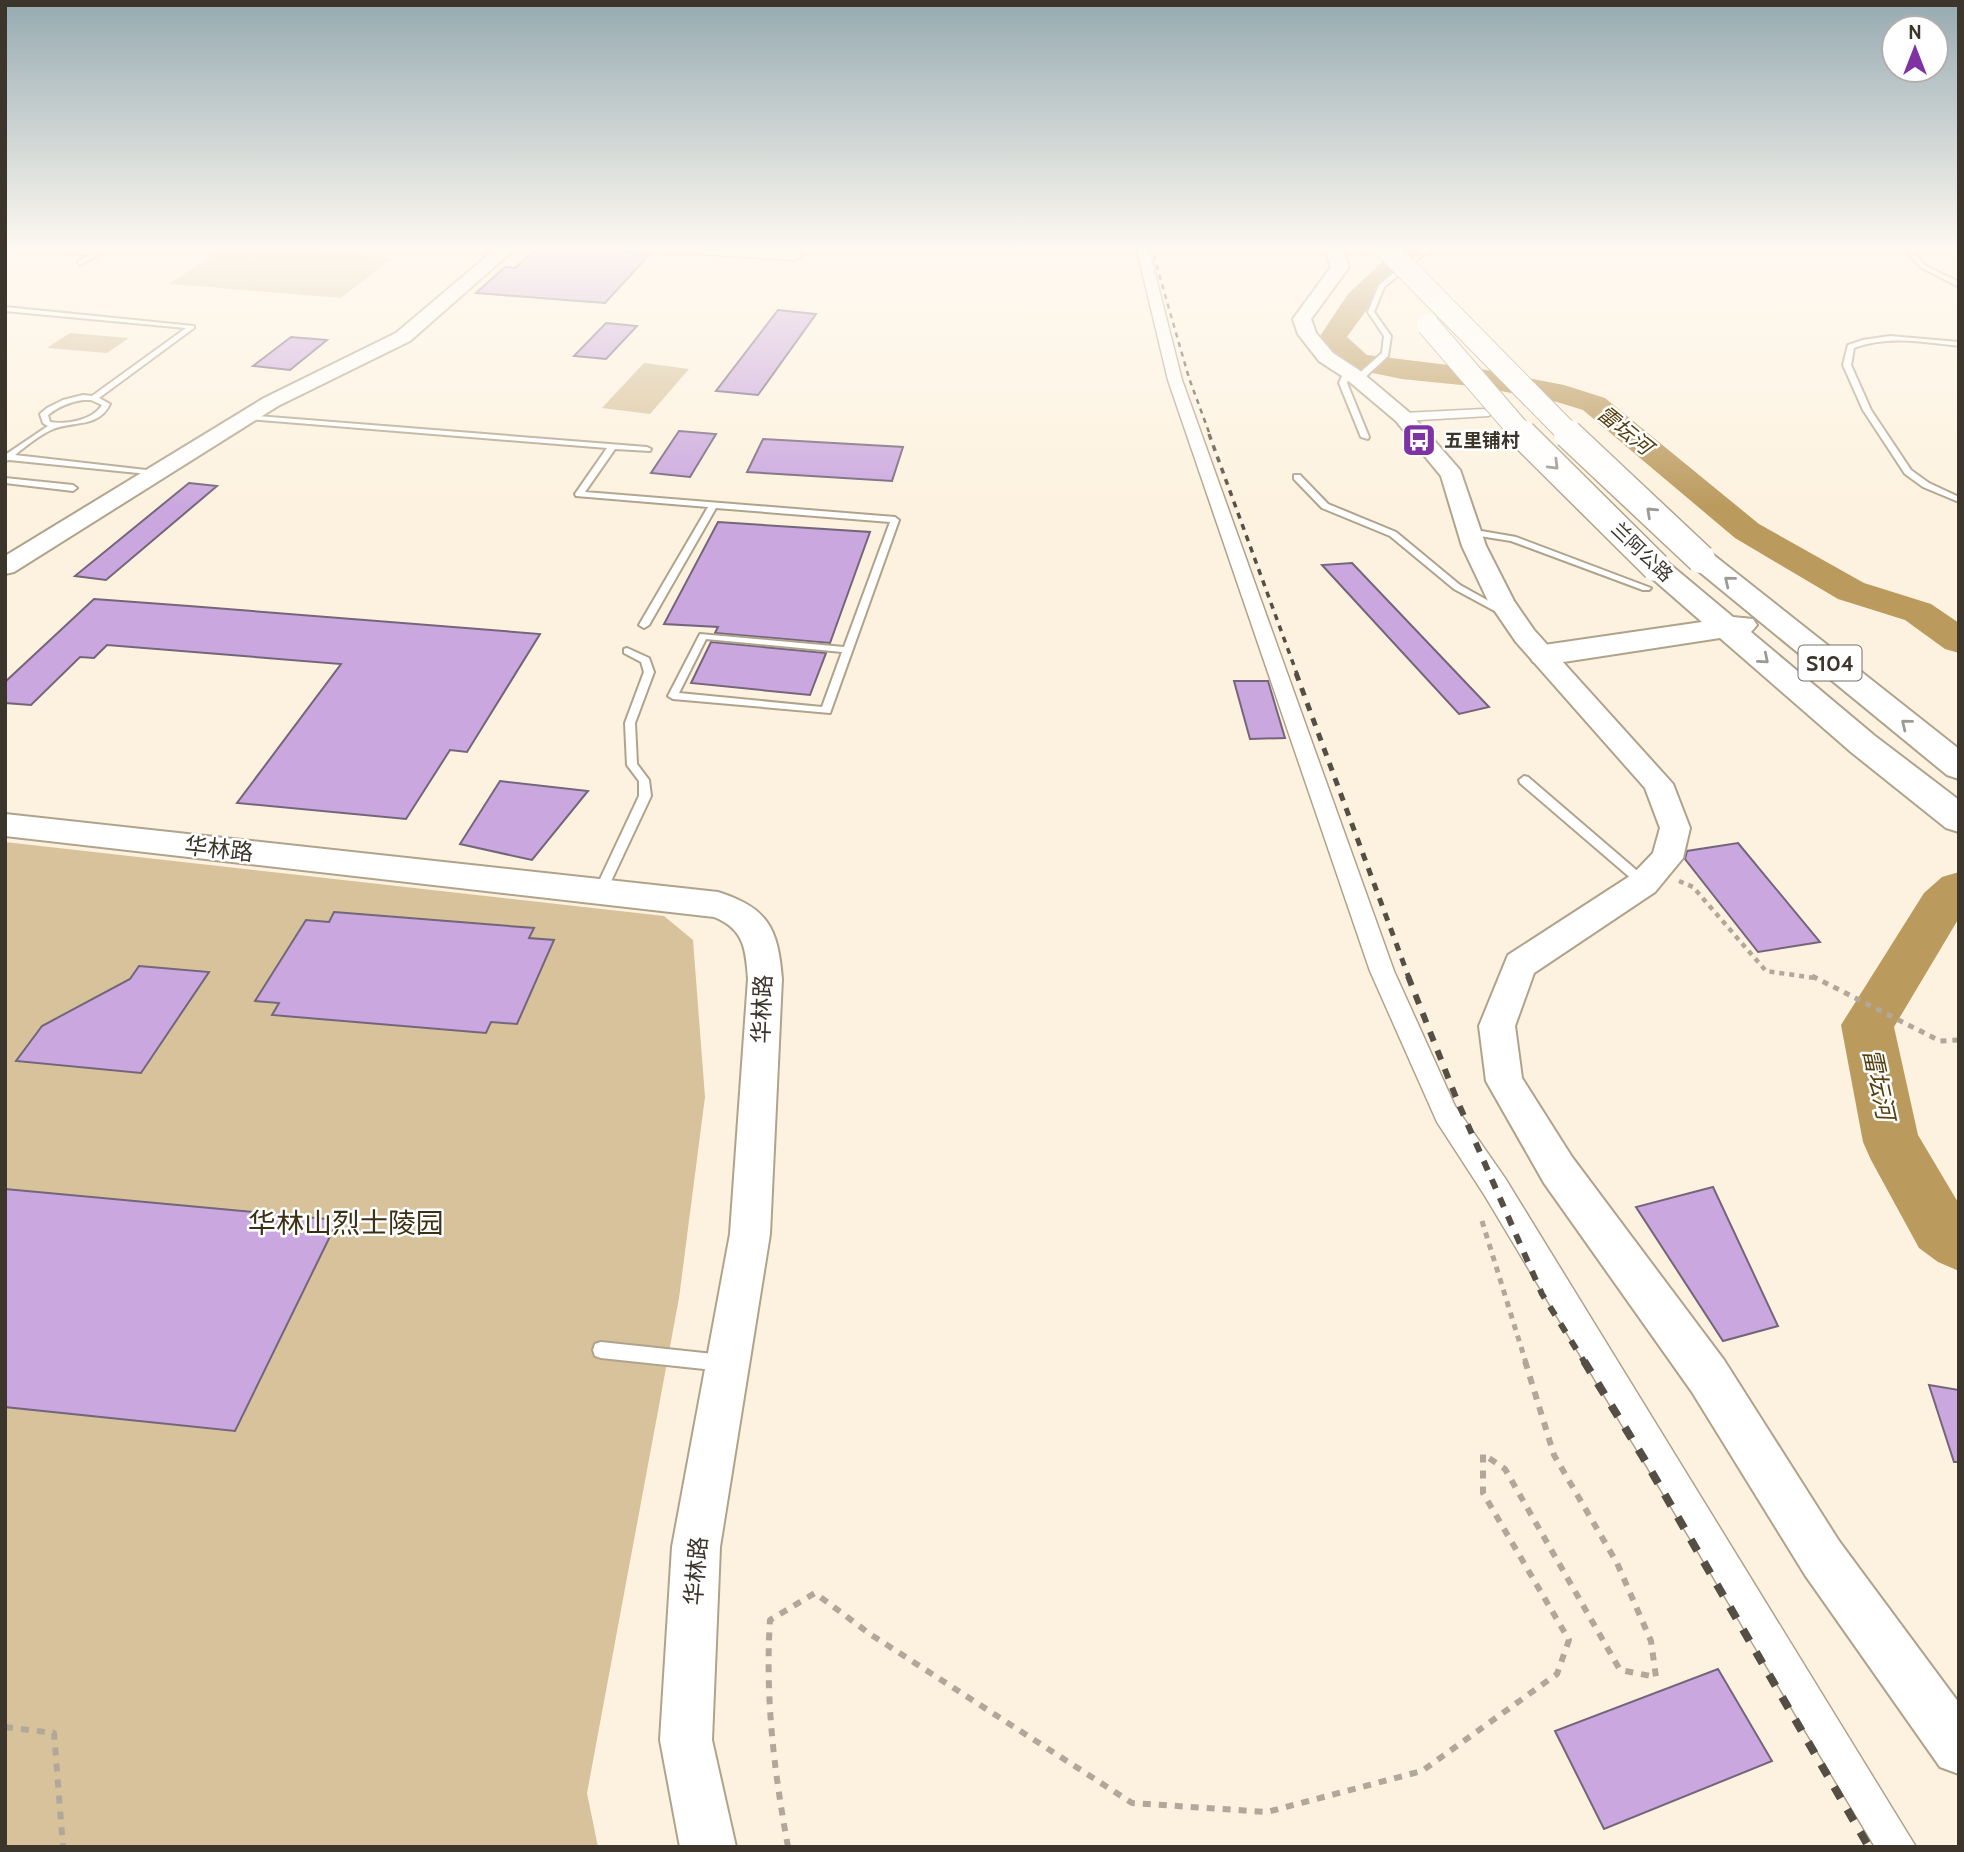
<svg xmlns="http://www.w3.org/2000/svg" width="1964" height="1852" font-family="Cabin,'Noto Sans SC',sans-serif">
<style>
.green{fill:#d8c29b}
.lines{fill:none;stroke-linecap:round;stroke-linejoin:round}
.river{fill:#bb9a5e;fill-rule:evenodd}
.building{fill:#cba7df;stroke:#73667b;stroke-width:2}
.lane-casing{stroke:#b0a38c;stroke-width:4}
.street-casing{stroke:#b0a38c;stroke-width:3}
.secondary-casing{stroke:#b0a38c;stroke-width:4}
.highway-casing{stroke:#b0a38c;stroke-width:4}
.path-far2{stroke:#b1a899;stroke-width:4.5;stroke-dasharray:5 5;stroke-linecap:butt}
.path-far1{stroke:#b1a899;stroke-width:5;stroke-dasharray:6 6;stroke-linecap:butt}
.path{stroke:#b1a899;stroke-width:6;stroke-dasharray:8 8;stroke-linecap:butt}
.lane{fill:#fff;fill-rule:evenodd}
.street{fill:#fff;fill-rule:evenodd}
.secondary{fill:#fff;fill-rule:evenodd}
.highway{fill:#fff;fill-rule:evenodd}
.rail-far4{stroke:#544e44;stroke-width:2.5;stroke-dasharray:5 5;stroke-linecap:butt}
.rail-far3{stroke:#544e44;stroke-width:3.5;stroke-dasharray:6 6;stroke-linecap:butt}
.rail-far2{stroke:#544e44;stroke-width:5;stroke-dasharray:8 8;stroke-linecap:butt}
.rail-far1{stroke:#544e44;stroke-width:6;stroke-dasharray:10 10;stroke-linecap:butt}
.rail{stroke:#544e44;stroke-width:8;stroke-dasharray:13 13;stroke-linecap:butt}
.highway-bridge-far1-casing{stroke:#b0a38c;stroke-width:24;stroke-linecap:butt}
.highway-bridge-casing{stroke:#b0a38c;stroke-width:31;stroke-linecap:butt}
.highway-bridge-far1{stroke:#fff;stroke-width:22}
.highway-bridge{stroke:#fff;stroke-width:28}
.oneway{stroke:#9d9a96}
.labels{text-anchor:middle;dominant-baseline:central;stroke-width:5;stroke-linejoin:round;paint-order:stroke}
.far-poi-label{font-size:19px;font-weight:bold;fill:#3b352c;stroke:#fff;text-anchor:start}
.far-street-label{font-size:19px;fill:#3b352c;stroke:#fff}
.far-water-label{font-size:21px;font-style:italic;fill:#563f0e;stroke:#fff}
.shield{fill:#fff;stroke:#76726b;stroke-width:2}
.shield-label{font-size:21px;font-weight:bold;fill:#3b352c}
.street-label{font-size:23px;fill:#3b352c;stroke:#fff}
.water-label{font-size:24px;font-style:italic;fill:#563f0e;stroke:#fff}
.near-park-label{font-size:28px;fill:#3d2f13;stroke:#fff}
</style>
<rect width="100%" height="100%" fill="#fdf2df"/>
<path class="green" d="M227,246H235L392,258L341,298L169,284Z
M70,333L129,338L107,353L47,348Z
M644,363L689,369L650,414L602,408Z
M5,842L664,916L693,940L705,1097L679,1298L587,1793L598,1847H5Z"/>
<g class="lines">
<path class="river" d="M1399,246H1427L1378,294L1347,337L1367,355L1481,369L1564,385L1605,398L1759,524L1864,583L1931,604L1959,623V653L1945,649L1905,620L1838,599L1735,538L1583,410L1557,402L1481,387L1402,379L1348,368L1318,339L1348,294Z
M1959,872V918L1894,1027L1918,1135L1959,1204V1271L1938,1262L1919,1248L1871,1160L1863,1142L1841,1025L1924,893L1942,877Z"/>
</g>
<path class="building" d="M539,246H561L650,254L605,303L476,293L505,267L515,268Z
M778,310L816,314L758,395L716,391Z
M606,323L637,326L606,359L574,356Z
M291,337L327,340L290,370L253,366Z
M679,431L716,434L690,477L651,473Z
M763,439L869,445L903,447L892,481L747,472Z
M189,483L217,486L106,580L75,576Z
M718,522L870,532L830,643L715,633L718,627L664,624Z
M1352,563L1489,707L1459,714L1322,565Z
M94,599L189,606L540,634L467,752L450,750L406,819L237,803L341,664L107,645L94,658L80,657L31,705L5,703V682Z
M711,642L826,653L810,695L691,683Z
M1234,681H1268L1285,738L1250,739Z
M500,781L588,791L532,860L460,844Z
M1738,843L1820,942L1758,952L1685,859L1687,851Z
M334,912L534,928L529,938L554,940L517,1024L491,1022L486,1033L272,1015L279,1003L255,1001L306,920L329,922Z
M139,966L209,972L141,1073L16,1061L42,1026L130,979Z
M1713,1187L1778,1326L1723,1341L1636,1207Z
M5,1189L338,1220L235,1431L5,1407Z
M1929,1385L1959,1390V1462H1954Z
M1718,1669L1772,1761L1604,1829L1555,1731Z"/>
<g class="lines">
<g class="lane-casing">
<path id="lane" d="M15,246C41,246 66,252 91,252C99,252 104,246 113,246L80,265L78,262L89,255Z
M1427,246H1434L1384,287L1374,312L1391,336L1388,356L1361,381H1355V377L1382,353L1384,336L1368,312L1379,285Z
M1911,246H1917L1915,255L1926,266L1959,282V287L1922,268L1909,255Z
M5,307L194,326V328L99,398L110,404C98,429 72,420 51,430C38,436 26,446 15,455L155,471L159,473L158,475L9,460L5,461V455L48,426L43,423L40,414L47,408L63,400L83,395L92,396L186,328L5,311ZM83,400H91L102,405C93,420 67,425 50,422L48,415C59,406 70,402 83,400Z
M1890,336L1959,342V346C1924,342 1888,335 1854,348L1851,365L1871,410L1911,470L1929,483L1959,497V502L1923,487L1905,474L1863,410L1843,365L1848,345L1863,340Z
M1345,369L1352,371L1347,383L1369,437L1368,439L1361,437L1339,383Z
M244,415L647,447L651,449L650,451L615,449L585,492L895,517L899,520L830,713L673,699L668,696L700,634L844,647L890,522L716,508L649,625L644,628L639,625L708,507L576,496L575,494L607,448L247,419L243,417ZM706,639L842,652L822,707L679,693Z
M1294,475H1300L1328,504L1396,532L1460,585L1512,614L1510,616H1504L1454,589L1390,536L1322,508L1294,479Z
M5,478L73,485L77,488L73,491L5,483Z
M1470,529L1516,537L1651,588L1649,590H1643L1511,541L1467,534L1466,532Z
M627,648L649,658L654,672L635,723L637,764L649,780L651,796L606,892L600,897L594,892L639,796V781L627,765L625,723L644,672L641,662L624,653V649Z
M1524,776L1528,777L1648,880L1650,883L1648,886H1640L1520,783L1519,780Z
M601,1342L723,1355L729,1357L731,1363L729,1369L723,1371L601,1358L595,1356L593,1350L595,1344Z"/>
</g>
<g class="street-casing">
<path id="street" d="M611,246H685L796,252L802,256L796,260L617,249Z
M1136,246H1148L1182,380L1394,971L1455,1106L1505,1178L1916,1847H1875L1485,1196L1437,1122L1370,971L1168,380Z
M1484,409L1491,413L1489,416L1403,421L1396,417L1403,413Z"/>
</g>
<g class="secondary-casing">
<path id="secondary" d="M499,246H518L410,341L278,406L14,572L5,574V556L264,398L396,333Z
M1324,246H1341L1349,267L1311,319L1316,333L1333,353L1359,370L1410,413L1460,470L1486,546L1514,601L1534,630L1673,784L1690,828L1683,858L1655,892L1534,973L1515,1026L1522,1078L1572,1157L1724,1360L1839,1541L1959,1703V1774L1940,1767L1805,1575L1692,1392L1544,1183L1486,1081L1479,1026L1508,955L1633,874L1653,853L1660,828L1645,788L1516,642L1488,601L1462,546L1441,476L1396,421L1345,378L1319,361L1298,334L1293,319L1331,267Z
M5,814L718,892C768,908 778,928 782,979L770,1234L720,1547L712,1740L736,1847H680L660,1740L672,1547L730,1234L748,979C746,949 744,929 714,917L5,836Z"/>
</g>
<g class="highway-casing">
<path id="highway" d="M1353,246H1373L1374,248L1364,254L1357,252Z
M1701,551L1711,553L1959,749V779L1947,775L1691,565L1687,559L1691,553Z
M1656,558L1666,561L1733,617L1753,619L1757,625L1751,632L1875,736L1959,800V832L1946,828L1851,752L1720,638L1544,665L1533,662L1529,655L1533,648L1544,645L1702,622L1646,573L1642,567L1646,561Z"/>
</g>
<path class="path-far2" d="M1679,881L1693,887L1766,971L1815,978"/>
<path class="path-far1" d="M1812,976L1940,1041L1959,1040
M1482,1221L1526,1363"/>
<path class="path" d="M5,1727L54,1733L63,1847
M788,1847C774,1771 765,1697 770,1620L815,1593L870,1634L1132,1803L1267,1812L1422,1771L1557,1674L1569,1640L1483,1493V1454L1505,1469L1620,1670L1656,1677L1651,1641L1617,1563L1554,1455L1525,1361"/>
<use href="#lane" class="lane"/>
<use href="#street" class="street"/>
<use href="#secondary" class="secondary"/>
<use href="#highway" class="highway"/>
<path class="rail-far4" d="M1151,246L1189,378L1210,435"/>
<path class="rail-far3" d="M1209,434L1297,674"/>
<path class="rail-far2" d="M1296,673L1409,978"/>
<path class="rail-far1" d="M1408,976L1457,1100L1542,1294L1585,1363"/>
<path class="rail" d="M1584,1361L1643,1457L1869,1847"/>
<g class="highway-bridge-far1-casing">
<path id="highway-bridge-far1" d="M1386,248L1570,435
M1428,325L1523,435"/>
</g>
<g class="highway-bridge-casing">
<path id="highway-bridge" d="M1522,434L1656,567
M1568,434L1701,559"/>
</g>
<use href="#highway-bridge-far1" class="highway-bridge-far1"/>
<use href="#highway-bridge" class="highway-bridge"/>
</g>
<defs><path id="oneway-chevron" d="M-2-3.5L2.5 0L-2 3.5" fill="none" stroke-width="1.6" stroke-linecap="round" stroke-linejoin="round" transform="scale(1.75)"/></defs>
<g class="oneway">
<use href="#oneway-chevron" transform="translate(1554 465) rotate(45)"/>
<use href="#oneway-chevron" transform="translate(1651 512) rotate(-137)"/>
<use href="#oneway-chevron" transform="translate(1729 581) rotate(-141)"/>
<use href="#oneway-chevron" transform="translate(1764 659) rotate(40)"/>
<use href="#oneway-chevron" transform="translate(1906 724) rotate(-141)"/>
</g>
<linearGradient id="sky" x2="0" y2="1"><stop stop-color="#96aab1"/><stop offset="0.49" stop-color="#fef9f1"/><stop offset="1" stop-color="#fef9f1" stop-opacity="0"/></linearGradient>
<rect width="1964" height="506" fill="url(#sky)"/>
<defs>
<g id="bus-square" transform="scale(1.75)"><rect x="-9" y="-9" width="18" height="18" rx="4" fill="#7f32a2" stroke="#fff"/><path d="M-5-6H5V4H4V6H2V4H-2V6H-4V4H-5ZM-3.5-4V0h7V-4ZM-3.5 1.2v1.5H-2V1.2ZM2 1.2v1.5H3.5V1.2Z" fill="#fff"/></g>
</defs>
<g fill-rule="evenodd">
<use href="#bus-square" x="1419" y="440"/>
</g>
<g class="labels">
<g class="far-poi-label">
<text x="1444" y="440">五里铺村</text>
</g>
<g class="far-street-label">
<text transform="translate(1642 552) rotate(44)">兰阿公路</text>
</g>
<g class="far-water-label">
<text transform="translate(1625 430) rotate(39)">雷坛河</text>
</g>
<rect class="shield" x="1798.5" y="645.5" width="63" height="35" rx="5"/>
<g class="shield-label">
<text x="1830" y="663">S104</text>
</g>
<g class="street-label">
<text transform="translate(219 849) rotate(6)">华林路</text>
<text transform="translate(762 1009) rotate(-88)">华林路</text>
<text transform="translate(696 1571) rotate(-85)">华林路</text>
</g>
<g class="water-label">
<text transform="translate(1879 1084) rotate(78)">雷坛河</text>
</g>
<g class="near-park-label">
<text x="346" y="1223">华林山烈士陵园</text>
</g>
</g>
<rect width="1964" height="1852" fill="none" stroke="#3b352c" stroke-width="14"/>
<g transform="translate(1915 49)"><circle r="33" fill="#ffffff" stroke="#b1aeab" stroke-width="2"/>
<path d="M0-5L12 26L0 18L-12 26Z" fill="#7f32a2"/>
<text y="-10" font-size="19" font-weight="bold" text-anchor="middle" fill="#3b352c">N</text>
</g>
</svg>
